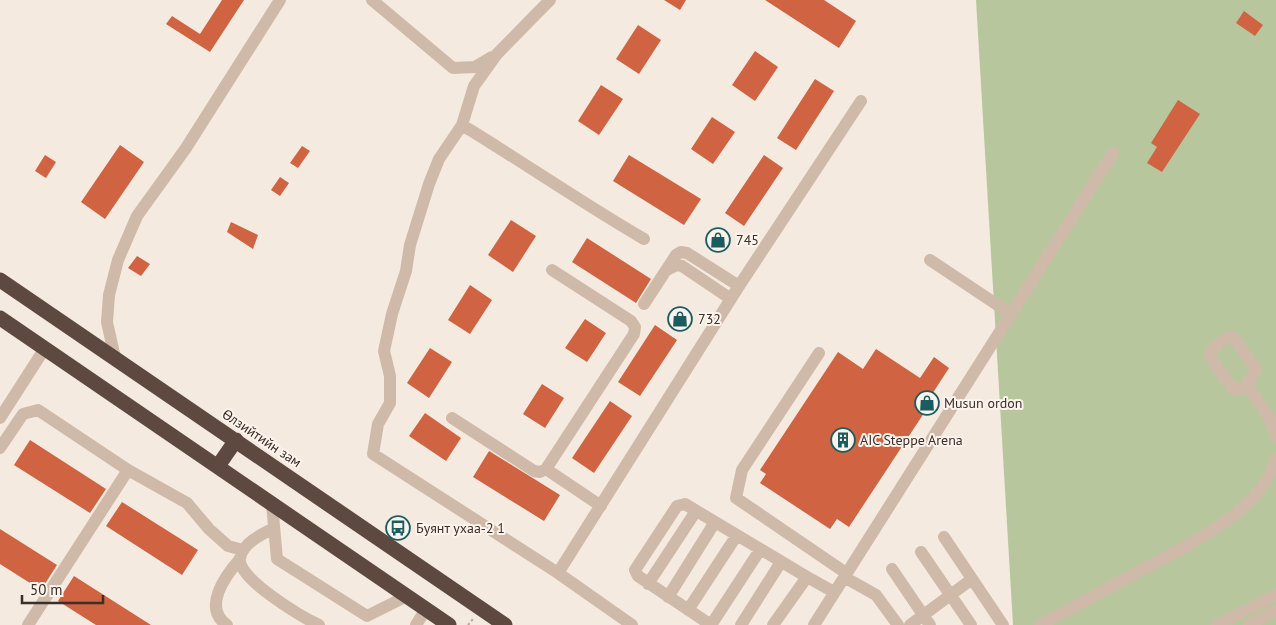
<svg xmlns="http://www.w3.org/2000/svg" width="1276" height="625" font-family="'PT Sans',sans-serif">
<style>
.green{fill:#b8c69d}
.building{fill:#d06341}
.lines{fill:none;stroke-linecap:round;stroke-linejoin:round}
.path{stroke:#bba493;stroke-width:2;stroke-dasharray:2.5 2.5;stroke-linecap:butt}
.minor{stroke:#cfbaa9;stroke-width:12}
.highway{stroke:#5d4940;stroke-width:15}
.labels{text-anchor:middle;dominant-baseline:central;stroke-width:4;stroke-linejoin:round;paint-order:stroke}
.poi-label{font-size:14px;fill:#3b2f29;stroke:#fcf4ec;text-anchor:start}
.street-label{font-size:14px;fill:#3b2f29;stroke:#fcf4ec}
</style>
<rect width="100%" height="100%" fill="#f5eadf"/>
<path class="green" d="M976,0H1276V625H1013Z"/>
<path class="building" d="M222,0H244L210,52L166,24L172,16L200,34Z
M664,0H686L680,10Z
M765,0H824L856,21L839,48Z
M1244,11L1263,25L1255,36L1236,23Z
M638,25L661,40L639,74L616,59Z
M755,51L778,67L755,101L732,85Z
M815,79L834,91L796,150L777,138Z
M601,85L623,99L599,135L578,121Z
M1178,100L1200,114L1162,172L1147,163L1157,147L1151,143Z
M712,117L735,132L713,164L691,149Z
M120,145L144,162L105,219L81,202Z
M302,146L310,151L298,168L290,163Z
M45,155L56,162L46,178L35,171Z
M629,155L701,199L684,225L613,181Z
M764,155L783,168L744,226L725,213Z
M280,177L289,183L280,196L271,190Z
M511,220L536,236L513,272L488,255Z
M231,222L258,235L253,249L227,232Z
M587,238L651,279L636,303L572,262Z
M137,256L150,264L141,276L128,268Z
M470,285L492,300L470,334L448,320Z
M585,319L606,333L587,362L565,348Z
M655,325L677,340L640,396L618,382Z
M430,348L452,362L429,398L407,383Z
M876,349L920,378L934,357L949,368L923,408L926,410L849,527L837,519L830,529L760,483L766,474L760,470L838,352L863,369Z
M542,384L564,398L545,428L523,414Z
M610,401L632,416L594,473L572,458Z
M425,413L461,438L446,461L409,436Z
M30,440L106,489L90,513L14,465Z
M489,451L560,495L544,521L473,477Z
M122,502L198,550L182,575L106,526Z
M0,529L57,565L41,590L0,564Z
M74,576L151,625H96L58,601Z"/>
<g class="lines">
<path class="path" d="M468,625L473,619"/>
<path class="minor" d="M372,0L453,68L475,67L492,57
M550,0L497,54L474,86L462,125L439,159L429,184L410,245L406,271L392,314L384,351L390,376V403L378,424L373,454L558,573
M462,125C523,162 582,203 644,239
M930,260L1011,314
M667,270L677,265L682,266L731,299
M644,304L676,255L681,252L687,253L739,286
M1228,337L1234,338L1256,369C1250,379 1246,392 1233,389L1210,357L1211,350Z
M819,353L742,470L736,498L846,573
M115,358L107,322L109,295L118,260L137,216L186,148L280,0
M1247,385L1271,420L1276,437
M0,418L45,348
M452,418L534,471L540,472L546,469L634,334L635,327L631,321L552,270
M0,448L23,414L38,410L128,470L187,503L209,529L228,546L243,550
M546,469L601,506
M272,504L277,559L367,616L407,596
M274,528C262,534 243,543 240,558C236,578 302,617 319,625
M944,537L1003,625
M921,552L971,625
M892,569L930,625
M807,577L834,592
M844,577L876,595L898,625
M648,584L696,511
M668,597L715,522
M688,610L737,535
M28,625L128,470
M227,625C202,608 225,576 240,559
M416,625L426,609
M632,625L558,573L739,286L861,101
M711,625L638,576L635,570L677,506L685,504L807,577L773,625
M711,625L760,550
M741,625L781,562
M814,625L1113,153
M910,625L972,579
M1040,625C1071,608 1103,591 1134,574C1179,549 1263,513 1276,459
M1217,625L1276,595
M1249,625L1276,611"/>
<path class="highway" d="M0,280L505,625
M0,318L449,625
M218,466L236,440"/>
</g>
<defs>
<g id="shop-ring" transform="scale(1.25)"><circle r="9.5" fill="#fcf4ec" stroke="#1a5d61" stroke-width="1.5"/><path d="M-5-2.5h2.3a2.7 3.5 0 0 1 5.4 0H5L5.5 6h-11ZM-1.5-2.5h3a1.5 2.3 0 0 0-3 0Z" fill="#1a5d61"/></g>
<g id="building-ring" transform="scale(1.25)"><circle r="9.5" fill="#fcf4ec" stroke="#1a5d61" stroke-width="1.5"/><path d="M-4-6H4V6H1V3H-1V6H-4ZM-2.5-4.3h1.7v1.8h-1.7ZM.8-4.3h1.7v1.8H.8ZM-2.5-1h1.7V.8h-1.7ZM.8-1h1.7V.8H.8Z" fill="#1a5d61"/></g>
<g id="bus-ring" transform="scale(1.25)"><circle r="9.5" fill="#fcf4ec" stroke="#1a5d61" stroke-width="1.5"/><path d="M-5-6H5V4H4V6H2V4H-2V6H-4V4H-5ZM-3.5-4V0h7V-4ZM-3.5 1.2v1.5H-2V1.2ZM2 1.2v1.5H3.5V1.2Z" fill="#1a5d61"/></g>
</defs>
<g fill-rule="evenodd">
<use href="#shop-ring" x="718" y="240"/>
<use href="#shop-ring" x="680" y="319"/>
<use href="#shop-ring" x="927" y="403"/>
<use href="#building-ring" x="843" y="440"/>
<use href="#bus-ring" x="398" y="528"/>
</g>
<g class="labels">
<g class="poi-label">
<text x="736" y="240">745</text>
<text x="698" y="319">732</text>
<text x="944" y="403">Musun ordon</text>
<text x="860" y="440">AIC Steppe Arena</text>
<text x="416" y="528">Буянт ухаа-2 1</text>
</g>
<g class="street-label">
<text transform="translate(262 438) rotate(34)">Өлзийтийн зам</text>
</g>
</g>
<path d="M22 595v8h81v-8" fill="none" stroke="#3b2f29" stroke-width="2.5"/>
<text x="30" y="595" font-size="15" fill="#3b2f29" stroke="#fcf4ec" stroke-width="4" paint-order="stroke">50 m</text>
</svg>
